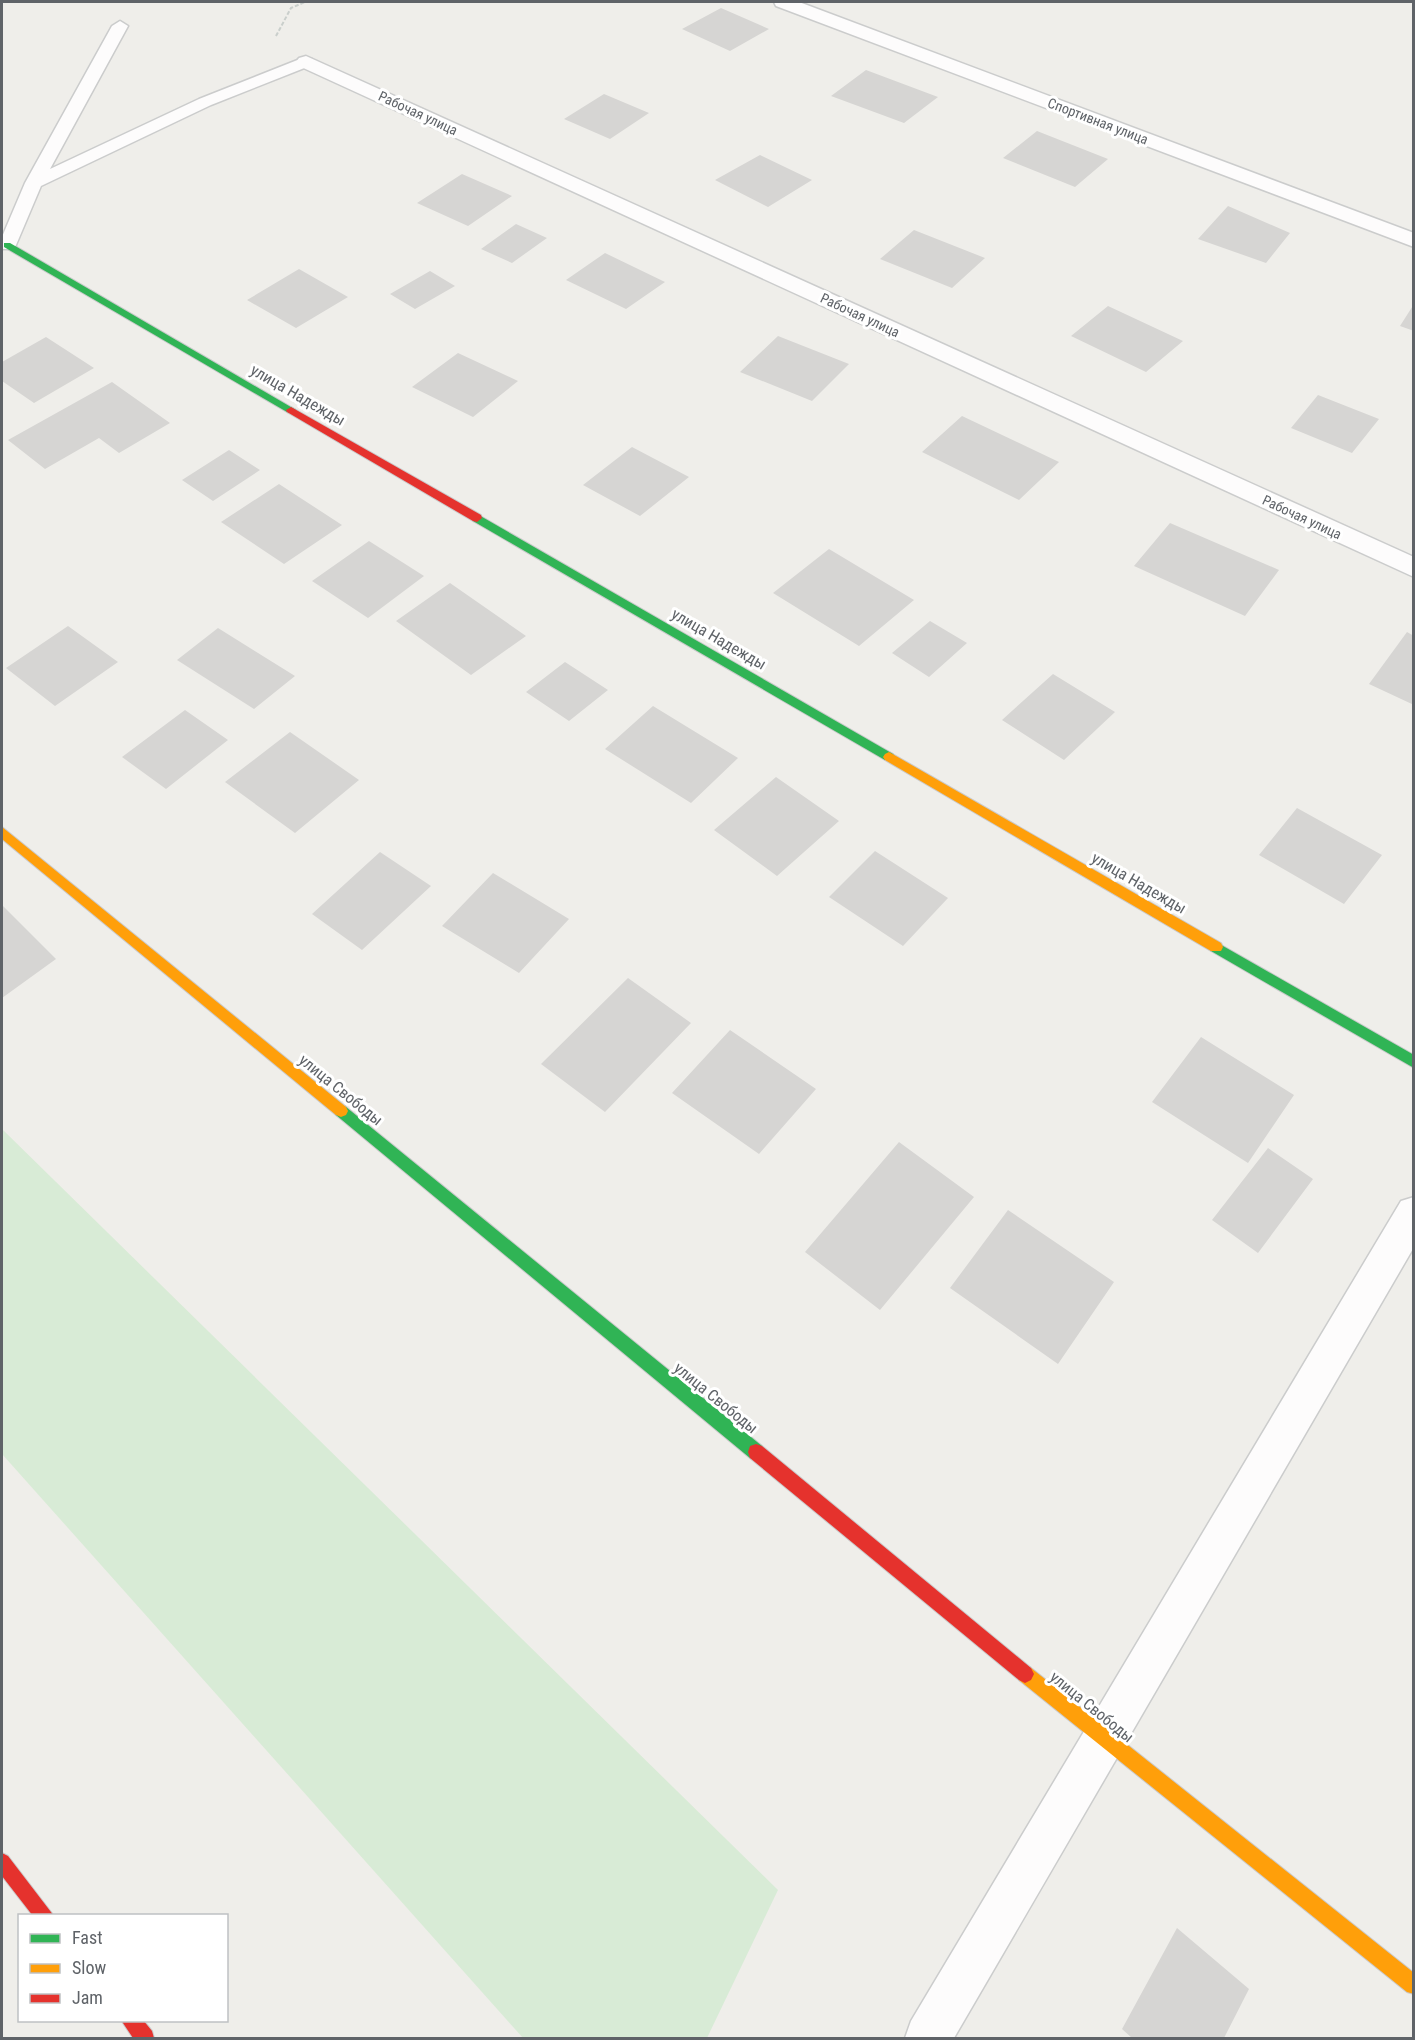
<svg xmlns="http://www.w3.org/2000/svg" width="1415" height="2040" font-family="'Roboto Condensed',sans-serif">
<style>
.green{fill:#d8ebd6}
.building{fill:#d6d5d3}
.lines{fill:none;stroke-linecap:round;stroke-linejoin:round}
.lane-casing{stroke:#cbcccc;stroke-width:3}
.street-casing{stroke:#cbcccc;stroke-width:3}
.fast-casing{stroke:#cacacb;stroke-width:2}
.slow-casing{stroke:#cacacb;stroke-width:2}
.jam-casing{stroke:#cacacb;stroke-width:2}
.path{stroke:#cacfcc;stroke-width:2;stroke-dasharray:4 2;stroke-linecap:butt}
.lane{fill:#fdfcfc;fill-rule:evenodd}
.street{fill:#fdfcfc;fill-rule:evenodd}
.fast{fill:#30b455;fill-rule:evenodd}
.slow{fill:#ff9f0a;fill-rule:evenodd}
.jam{fill:#e5322d;fill-rule:evenodd}
.labels{text-anchor:middle;dominant-baseline:central;stroke-width:6;stroke-linejoin:round;paint-order:stroke}
.far-street-label{font-size:14px;fill:#5f6368;stroke:#fff}
.street-label{font-size:16px;fill:#5f6368;stroke:#fff}
</style>
<rect width="100%" height="100%" fill="#efeeea"/>
<path class="green" d="M2,1129L778,1890L707,2038H523L2,1454Z"/>
<path class="building" d="M721,8L769,29L730,51L682,29Z
M866,70L938,97L904,123L831,96Z
M604,94L649,113L610,139L564,119Z
M1037,131L1108,159L1075,187L1003,158Z
M760,155L812,180L768,207L715,180Z
M462,174L512,196L468,226L417,203Z
M1228,206L1290,233L1266,263L1198,239Z
M516,224L547,238L512,263L481,249Z
M914,230L985,258L952,288L880,259Z
M605,253L665,282L626,309L566,280Z
M299,269L348,297L296,328L247,300Z
M430,271L455,286L415,309L390,294Z
M1414,304V331L1400,326Z
M1108,306L1183,341L1146,372L1071,336Z
M778,336L849,364L812,401L740,372Z
M46,337L94,368L34,403L2,381V362Z
M458,353L518,381L473,417L412,387Z
M112,382L170,423L119,453L99,438L45,469L8,440Z
M1318,395L1379,419L1352,453L1291,428Z
M962,416L1059,462L1019,500L922,452Z
M632,447L689,477L640,516L583,485Z
M229,450L260,470L213,501L182,480Z
M279,484L342,525L284,564L221,522Z
M1170,523L1279,570L1245,616L1134,566Z
M369,541L424,576L368,618L312,581Z
M829,549L914,600L859,646L773,593Z
M450,583L526,636L471,675L396,621Z
M930,621L967,643L929,677L892,653Z
M68,626L118,662L55,706L6,668Z
M218,628L295,676L254,709L177,660Z
M1407,632L1414,636V705L1369,684Z
M565,662L608,690L569,721L526,692Z
M1053,674L1115,712L1064,760L1002,720Z
M653,706L738,758L691,803L605,749Z
M185,710L228,740L166,789L122,757Z
M290,732L359,780L295,833L225,782Z
M776,777L839,821L777,876L714,830Z
M1297,808L1382,855L1344,904L1259,855Z
M875,851L948,898L903,946L829,897Z
M380,852L431,886L362,950L312,914Z
M493,873L569,919L519,973L442,926Z
M2,905L56,959L2,998Z
M628,978L691,1023L605,1112L541,1064Z
M730,1030L816,1089L759,1154L672,1093Z
M1201,1037L1294,1095L1248,1163L1152,1102Z
M899,1142L974,1197L880,1310L805,1252Z
M1268,1148L1313,1179L1258,1253L1212,1220Z
M1008,1210L1114,1282L1058,1364L950,1288Z
M1177,1928L1249,1989L1224,2038H1132L1122,2029Z"/>
<g class="lines">
<g class="lane-casing">
<path id="lane" d="M120,21L128,26L50,169L199,99L300,59H312L314,62L312,65L211,105L41,186L16,245L13,249H2V237L25,183L112,26Z"/>
</g>
<g class="street-casing">
<path id="street" d="M774,2H799L1414,233V247L776,6Z
M306,56L1414,557V577L299,66L296,62L299,58Z
M1414,1197V1247L954,2038H905L911,2021L1401,1201Z"/>
</g>
<g class="fast-casing">
<path id="fast" d="M4,243H10L296,410L291,413L287,412L4,247Z
M477,514L893,754L895,757L893,760H885L473,521V515Z
M1216,942L1414,1055V1068L1211,951L1209,947L1211,943Z
M341,1105L346,1107L762,1446L764,1452L762,1458L756,1460L750,1458L336,1115L334,1111L336,1107Z"/>
</g>
<g class="slow-casing">
<path id="slow" d="M889,752L1221,943L1223,947L1221,951H1211L885,760L883,757L885,754Z
M2,827L346,1107L348,1111L346,1115L341,1117L336,1115L2,839Z
M1025,1665L1031,1668L1414,1973V1994L1407,1992L1019,1680L1016,1674L1019,1668Z"/>
</g>
<g class="jam-casing">
<path id="jam" d="M291,407L481,515L482,518L477,522L473,521L287,412L286,410Z
M756,1444L762,1446L1031,1668L1034,1674L1031,1680L1025,1683L1019,1680L750,1458L748,1452L750,1446Z
M2,1853L8,1856L54,1916H33L2,1876Z
M121,2020H143L152,2031L154,2038H133Z"/>
</g>
<path class="path" d="M276,36L291,8L305,2"/>
<use href="#lane" class="lane"/>
<use href="#street" class="street"/>
<use href="#fast" class="fast"/>
<use href="#slow" class="slow"/>
<use href="#jam" class="jam"/>
</g>
<g class="labels">
<g class="far-street-label">
<text transform="translate(418 113) rotate(25)">Рабочая улица</text>
<text transform="translate(1098 121) rotate(21)">Спортивная улица</text>
<text transform="translate(860 315) rotate(25)">Рабочая улица</text>
<text transform="translate(1302 517) rotate(25)">Рабочая улица</text>
</g>
<g class="street-label">
<text transform="translate(298 395) rotate(30)">улица Надежды</text>
<text transform="translate(719 639) rotate(30)">улица Надежды</text>
<text transform="translate(1139 883) rotate(30)">улица Надежды</text>
<text transform="translate(341 1090) rotate(39)">улица Свободы</text>
<text transform="translate(716 1398) rotate(39)">улица Свободы</text>
<text transform="translate(1092 1707) rotate(39)">улица Свободы</text>
</g>
</g>
<rect width="1415" height="2040" fill="none" stroke="#5f6368" stroke-width="6"/>
<rect x="18" y="1914" width="210" height="108" fill="#ffffff" stroke="#bfc1c3" stroke-width="1.5"/>
<rect x="30" y="1934" width="30" height="9" fill="#30b455" stroke="#bfc1c3" stroke-width="1.5"/>
<text x="72" y="1944" font-size="18" fill="#5f6368">Fast</text>
<rect x="30" y="1964" width="30" height="9" fill="#ff9f0a" stroke="#bfc1c3" stroke-width="1.5"/>
<text x="72" y="1974" font-size="18" fill="#5f6368">Slow</text>
<rect x="30" y="1994" width="30" height="9" fill="#e5322d" stroke="#bfc1c3" stroke-width="1.5"/>
<text x="72" y="2004" font-size="18" fill="#5f6368">Jam</text>
</svg>
